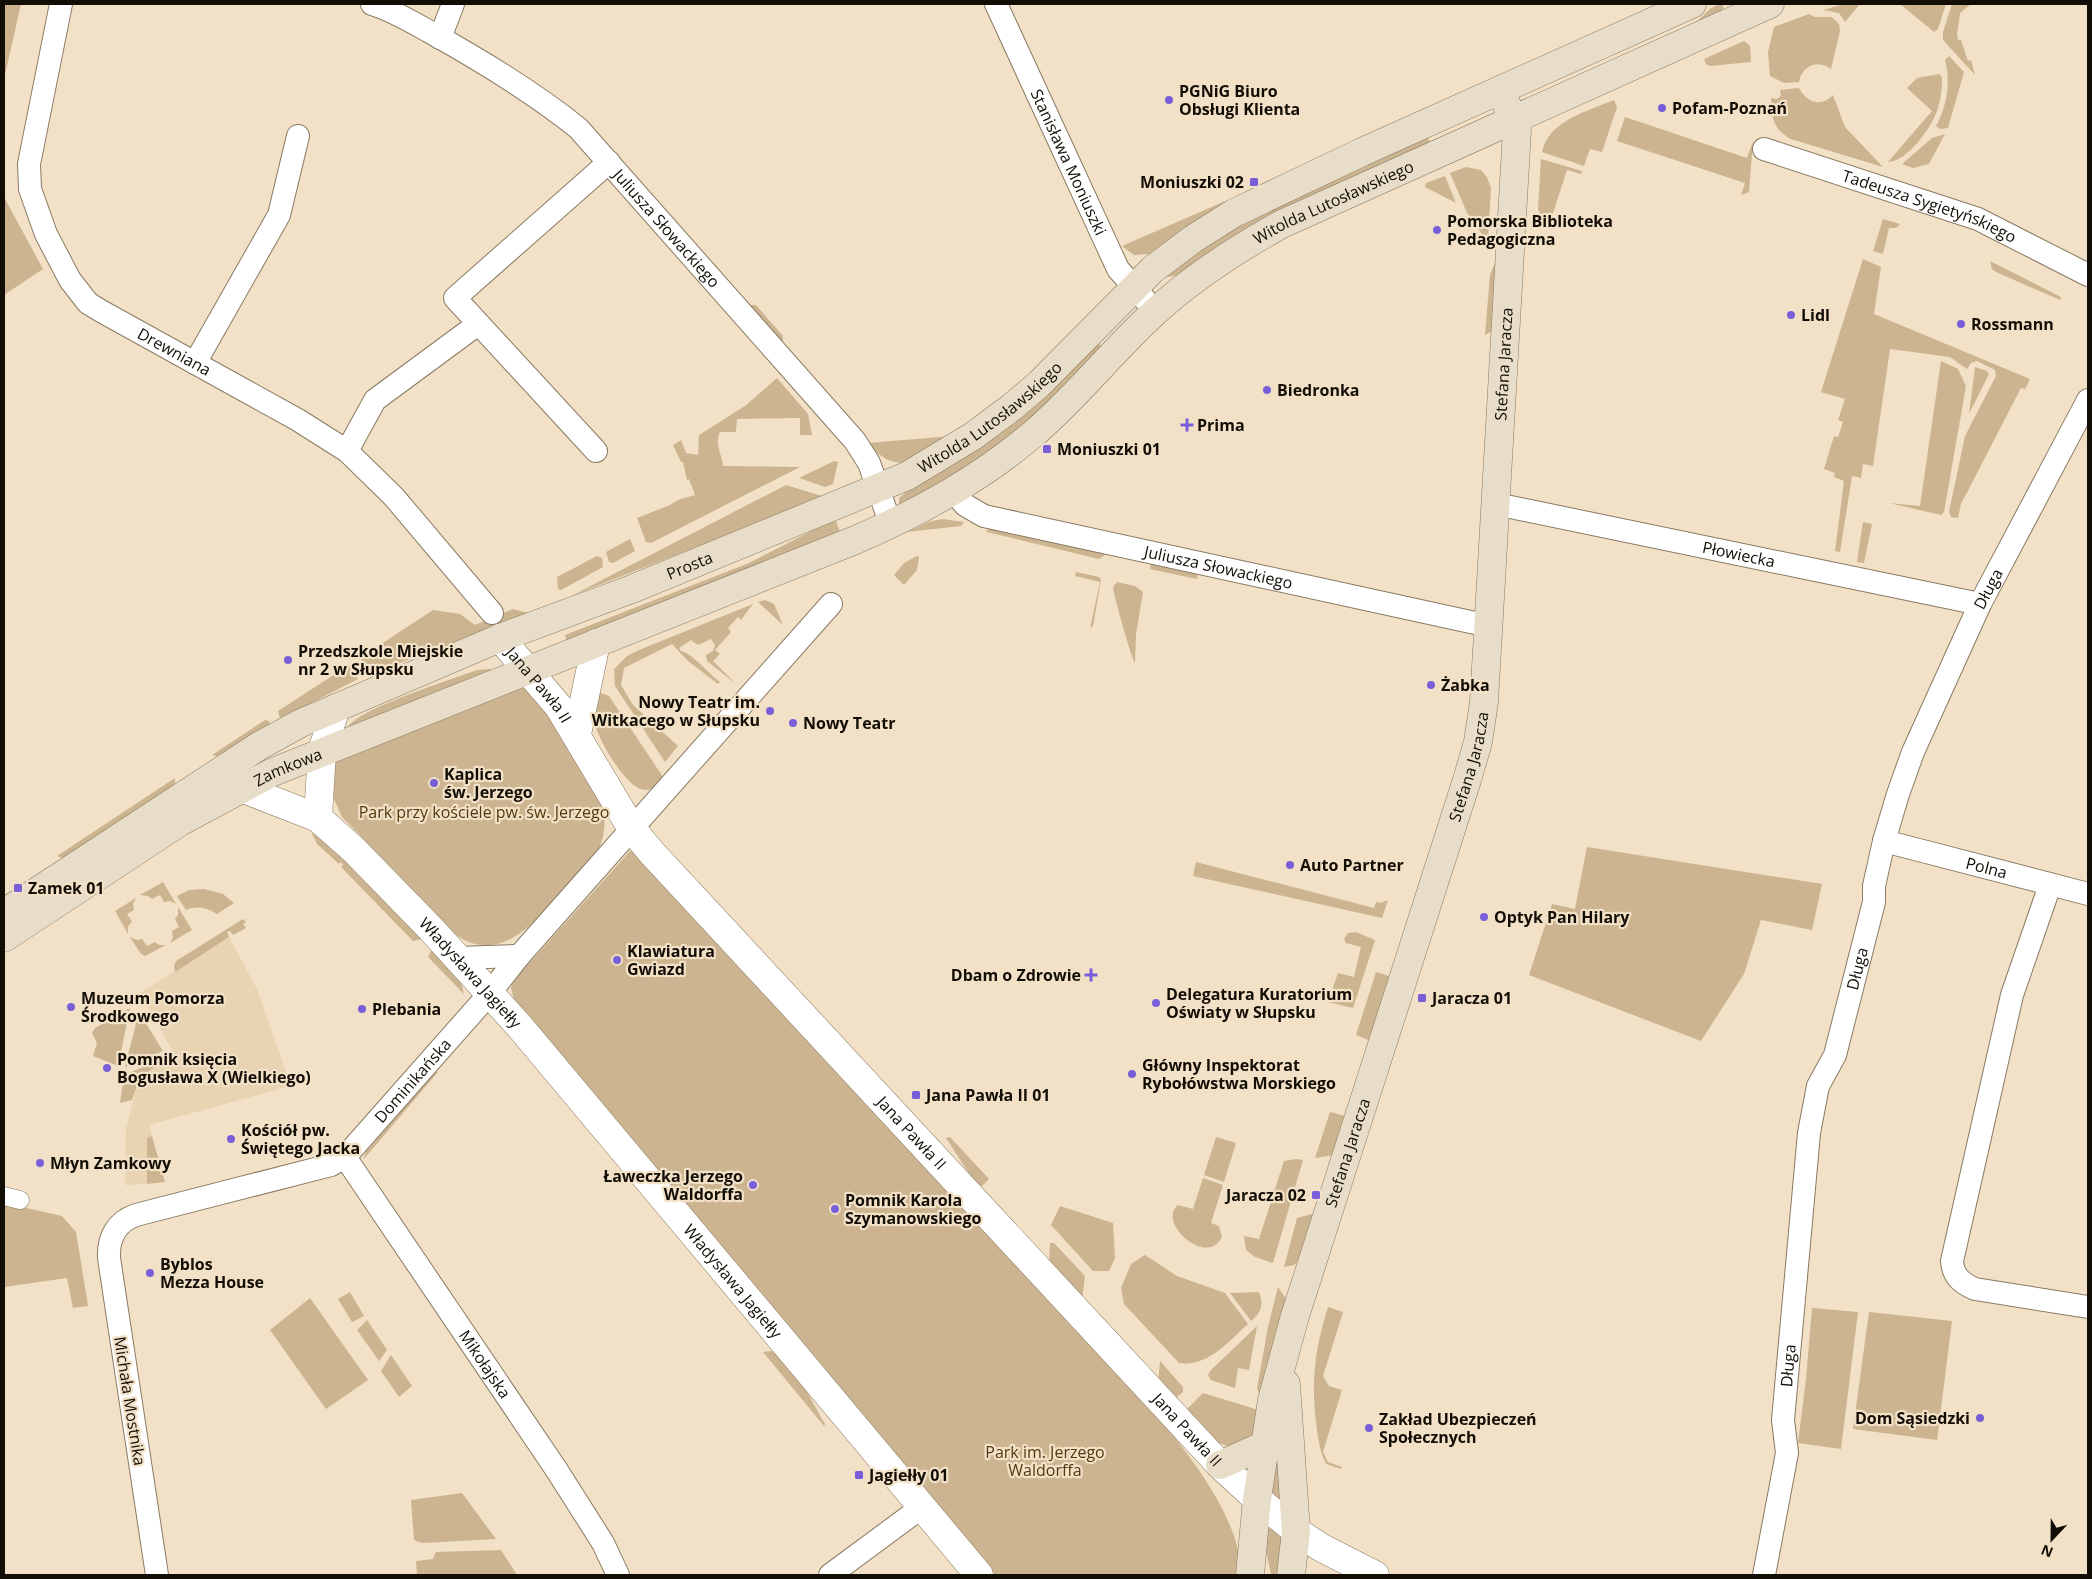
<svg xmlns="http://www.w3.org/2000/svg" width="2092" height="1579" font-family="'Open Sans',sans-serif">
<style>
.built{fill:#e8d3b3}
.green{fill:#cbb48f}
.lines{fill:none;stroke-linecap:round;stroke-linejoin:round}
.pedestrian-casing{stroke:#897a62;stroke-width:19}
.minor-casing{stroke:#897a62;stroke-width:24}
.tertiary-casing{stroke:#897a62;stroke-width:29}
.secondary-casing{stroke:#897a62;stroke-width:29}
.pedestrian{stroke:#fff;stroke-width:18}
.minor{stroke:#fff;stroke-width:22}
.tertiary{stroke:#fff;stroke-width:28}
.secondary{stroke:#e8ddc9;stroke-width:28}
.poi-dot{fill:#785fd9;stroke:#f2e1c7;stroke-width:2}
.labels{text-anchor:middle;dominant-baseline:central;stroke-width:4.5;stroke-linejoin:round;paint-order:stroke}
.poi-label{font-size:16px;font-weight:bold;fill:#120d05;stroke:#f2e1c7;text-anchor:start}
.street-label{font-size:16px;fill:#120d05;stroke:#f2e1c7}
.park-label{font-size:16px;fill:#50390e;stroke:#f2e1c7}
</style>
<rect width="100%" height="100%" fill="#f2e1c7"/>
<path class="built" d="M229,937L257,989L291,1086L149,1125L152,1136L147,1138V1184L125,1185L126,1129L138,1082L150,1068L174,1053L140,993Z"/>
<path class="green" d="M4,4H21L4,79Z
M1720,4L1723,5V9L1716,16L1694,24L1711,8Z
M1844,4H1860L1845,22L1839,13L1823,10Z
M1900,4H1946L1938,29L1934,32Z
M1952,4H1971L1960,13L1957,35L1958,40H1961L1968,61L1971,60L1975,75L1943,40V32Z
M1809,14L1815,17H1832L1839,24L1840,31L1831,69C1817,59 1802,66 1799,82L1784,83L1770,76L1768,52L1774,27Z
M1744,41L1750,46L1751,62L1710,66L1706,64L1704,59Z
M1949,56L1964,72L1948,128L1940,129L1936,126C1947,106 1951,82 1945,60Z
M1939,74L1942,77C1942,88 1941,100 1937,111C1931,128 1907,162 1888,162L1932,111L1907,88L1917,78Z
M1799,88C1806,102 1821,108 1833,95L1845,127L1883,167L1791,139C1772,129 1772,117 1771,98L1777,99L1781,96L1780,90Z
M1614,100L1617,107L1602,152L1590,149L1584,166L1542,152C1548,121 1588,111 1614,100Z
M1625,117L1747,158L1753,141L1749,192L1741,195L1745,183L1617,141Z
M1945,134L1929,164L1913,168L1902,164L1932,138Z
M1427,135L1431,144L1180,275L1162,278L1237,225Z
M1541,159L1582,171L1581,174L1567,170L1551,219L1541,216L1538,209Z
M1466,167L1481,170L1487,177L1491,188L1488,237L1486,240L1467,213L1450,173Z
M1445,176L1456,203L1425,187L1426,183Z
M4,197L43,269L4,295Z
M1223,202L1225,203L1149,254L1134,255L1122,246Z
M1883,219L1900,224L1896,228H1889L1883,254L1873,251Z
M1498,255L1494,330L1485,335L1490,275Z
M1863,259L1881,267L1874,314L2030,379L2025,389L2021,388L1961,504L1958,518L1951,517L1949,512L1965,436L1996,376L1995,370L1977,361L1971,363L1967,369L1950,357L1890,349L1873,466L1863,464L1861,478L1852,476L1840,552L1835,551L1844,481L1834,477L1835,473L1824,469L1834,436L1838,437L1843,422L1838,420L1845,399L1821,392Z
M1990,261L2061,297L2060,300L1996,272L1992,269Z
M749,305H756L783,336V343Z
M1095,341L1103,347L1046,408L977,463L899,505V498L913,486Z
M1941,361L1958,369L1966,386L1944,512L1941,515L1889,503L1920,506Z
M1975,367L1987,371L1989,374L1969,414Z
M777,378L808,414L812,435H800V418L737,419L736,432H720C714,445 722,454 723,466L800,467L651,543L646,542L637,518L670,505L678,500L695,495L689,479L687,480L683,462H681L673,445L681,440L686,453L698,455L699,435L745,406Z
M952,436L901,463C886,462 878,454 868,443Z
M834,461L838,462L833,484L825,487L799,478Z
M786,485L825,497L573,595Z
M835,519L841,534L567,642L565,635L749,563Z
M943,519L964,522L961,526L907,532L931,521Z
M1863,522L1872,524L1864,563L1857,562Z
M988,526L1104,553L1105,555L1099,559L987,532Z
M630,539L635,551L613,563L609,562L606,552Z
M597,556L602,558L603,567L561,590L558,589L557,577Z
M917,556L919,557L917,570L904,585L894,575L904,563Z
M1151,563L1198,573L1197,579L1150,569Z
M1076,572L1099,577L1101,580L1093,626L1090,628L1100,582L1075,576Z
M1117,582L1135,586L1143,592L1136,634L1135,663C1132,660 1114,597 1113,587Z
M765,600L774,604L783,625L758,602Z
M753,604L741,620L738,617L728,628L731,632L715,650L720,654L713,661L736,684L707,661L706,655L713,651L715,645L711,639L698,645L691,640L679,648L681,651C693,654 709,674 720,682L718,684L688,661L672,644L624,668L621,685L633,705L678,746L665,762L615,686L614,669L627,656L639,650Z
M513,609L528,613L372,674L360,658L433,610L460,614L475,625Z
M349,665L358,679L280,719L278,711Z
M489,669L494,671L347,728C357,709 453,679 477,670Z
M524,682L540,698L600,801C606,816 606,830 600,846C593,860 578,872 568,884C541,915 503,968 456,935L342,817L330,790L329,764Z
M598,692L609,696L663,777C658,784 653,790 645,790C626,790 593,732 593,715C593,708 597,699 598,692Z
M265,720L269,721L270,725L220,757L212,755Z
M175,778V787L64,859L57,856Z
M311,832L342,856L422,939L413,941L341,867L343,865L341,862L339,864L317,844Z
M1587,847L1822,884L1812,930L1761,920L1744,974L1701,1041L1529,975L1552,904L1575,909Z
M630,851H634L1169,1430C1199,1468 1242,1526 1241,1575H995L951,1524L514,1000L511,988L515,979Z
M1196,862L1374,908L1376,902L1380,903L1388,900L1382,918L1193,876Z
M163,882L176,904L170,901L164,902L160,895L152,899L148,896L140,895Z
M204,889L223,894L234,903L217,914C208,908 196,905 186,910L177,896L189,890Z
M136,898L133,904L134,910L127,914L132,922L128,926V934L115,911Z
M178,907L192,930L170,943L173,937L172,931L179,927L175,919L178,915Z
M243,919L246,922L243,924L246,928L233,935L230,931L227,932L229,937L175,972L174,966L176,961Z
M1356,932L1375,940L1353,1008L1328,1002L1338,973L1354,977L1361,947L1346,943L1344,939L1348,933Z
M130,937L137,940L142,939L147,946L155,942L159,945H166L145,956L141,954Z
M432,949L461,982L464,994L428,957Z
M1376,972L1392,977L1371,1041L1356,1035Z
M130,1008L118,1066L93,1056L97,1043L92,1033L95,1028Z
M139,1012L163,1051L125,1067Z
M163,1059L139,1080L132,1100L120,1103L124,1075Z
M434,1072H438L363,1160L366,1152Z
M1330,1112L1346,1116L1334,1155L1315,1158Z
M152,1136L165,1182L147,1184V1138Z
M950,1137L989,1179L979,1189L946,1138Z
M1216,1137L1236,1143L1224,1182L1204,1175Z
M1296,1159L1303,1160L1273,1263L1255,1257L1246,1250L1244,1236L1259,1239L1284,1161Z
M1203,1178L1223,1185L1211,1223L1219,1226L1222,1237C1207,1268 1156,1222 1178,1205L1193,1209Z
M4,1203L62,1216L76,1232L88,1306L73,1308L67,1278L4,1287Z
M1060,1206L1113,1223L1115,1258L1109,1271H1093L1051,1225Z
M1315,1213L1300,1260L1294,1265L1284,1267L1297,1218Z
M1050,1243H1054L1085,1276L1082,1301L1049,1265Z
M1145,1255L1177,1276L1225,1293L1248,1324C1228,1342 1208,1367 1179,1363L1124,1304L1121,1288L1131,1264Z
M1278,1287L1287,1300L1260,1396L1257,1388L1268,1327Z
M350,1292L364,1316L352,1322L338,1299Z
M1259,1292C1264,1305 1261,1313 1251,1321L1230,1293Z
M310,1298L368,1380L326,1409L270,1330Z
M1328,1307L1343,1312L1323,1376L1329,1386L1342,1390L1323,1452L1328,1462L1342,1467L1341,1469L1326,1464C1319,1450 1318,1437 1316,1422C1311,1379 1315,1349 1328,1307Z
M1812,1308L1858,1312L1841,1449L1798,1443L1806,1379Z
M1869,1312L1952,1321L1937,1440L1853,1429Z
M367,1320L387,1350L379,1361L357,1330Z
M1257,1326L1249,1370L1238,1368L1235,1388L1211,1380L1208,1375L1211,1370Z
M771,1351C791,1357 814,1406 825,1424L824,1426L763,1352Z
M391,1355L412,1386L399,1397L381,1371Z
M1160,1361L1183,1387V1392L1173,1400L1158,1383Z
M1203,1393L1262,1411L1253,1437L1231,1447L1218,1443L1184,1412Z
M1276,1440L1285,1504L1269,1493Z
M462,1493L496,1539L422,1543L414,1540L411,1500Z
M1265,1525L1284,1538L1281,1575H1271L1265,1545Z
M501,1550L517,1575H417L416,1561L433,1559L436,1552Z"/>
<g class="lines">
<g class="pedestrian-casing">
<path id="pedestrian" d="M4,1196L20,1200"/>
</g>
<g class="minor-casing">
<g id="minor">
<path id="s1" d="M61,4L29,164L30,189L46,234L70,280L88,303L101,311L298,420L347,451L394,497L492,613"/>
<path id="s2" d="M372,4C392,10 412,22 430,32C482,61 532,91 578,128L855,441L869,463L891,525"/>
<path id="s3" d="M996,4L1118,269L1155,311"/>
<path d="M440,38L453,4"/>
<path id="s4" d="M1764,149L1978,219L2088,275"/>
<path d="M195,363L279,215L298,136"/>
<path d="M347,451L375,400L478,324"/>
<path d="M596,451L455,298L609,162"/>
<path id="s5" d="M954,492L965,505L984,516L1489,626"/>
<path id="s6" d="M1496,504L1980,604"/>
<path id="s7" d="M1884,841L2088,894"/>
<path d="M2050,885L2012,995L1952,1261C1953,1276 1961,1283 1975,1289L2088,1307"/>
<path d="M458,958L519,956"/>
<path id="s8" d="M345,1157L556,1469L603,1543L618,1575"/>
<path id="s9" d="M157,1575L109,1258C108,1238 116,1222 136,1215L331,1165L345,1157L490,993L519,956L831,604"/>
<path d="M830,1575L922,1507"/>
<path id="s10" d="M1764,1575L1787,1453L1783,1420L1809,1133L1818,1086L1835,1055L1874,902V886L1884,841L1898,794L1913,752L1980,604L2088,400"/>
</g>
</g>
<g class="tertiary-casing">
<g id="tertiary">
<path id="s11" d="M500,638L559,707L632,829L652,853L1220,1465L1257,1499L1296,1531L1322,1548L1375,1575"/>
<path d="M577,734L596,643"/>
<path id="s12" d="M241,788L318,818L354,850L432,930L521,1028L979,1575"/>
<path d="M318,818L322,751L336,708"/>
</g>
</g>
<g class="secondary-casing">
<g id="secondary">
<path id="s13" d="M4,913L259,746L301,723L500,638L632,589L907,476L973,436L1012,407L1039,384L1153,269L1193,239L1234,213L1362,152L1692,4"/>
<path id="s14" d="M4,938L180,822L273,772L853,541C918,513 977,481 1032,435C1076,398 1112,351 1155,312C1193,277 1237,249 1282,224L1770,4"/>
<path d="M1286,1384L1296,1531L1291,1575"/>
<path d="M1220,1465L1267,1444"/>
<path id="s15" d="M1250,1575L1257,1499L1272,1400L1295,1316L1467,780L1478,742L1484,702L1517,130L1506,103"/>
</g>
</g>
<use href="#pedestrian" class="pedestrian"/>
<use href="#minor" class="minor"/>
<use href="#tertiary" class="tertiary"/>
<use href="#secondary" class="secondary"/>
</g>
<g class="poi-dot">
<circle cx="1169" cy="100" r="5"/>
<circle cx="1662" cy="108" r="5"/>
<rect x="1249" y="177" width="10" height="10" rx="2.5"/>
<circle cx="1437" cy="230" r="5"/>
<circle cx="1791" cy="315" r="5"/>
<circle cx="1961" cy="324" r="5"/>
<circle cx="1267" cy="390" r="5"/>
<path d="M1184.5 417.5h5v5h5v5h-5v5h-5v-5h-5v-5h5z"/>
<rect x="1042" y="444" width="10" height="10" rx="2.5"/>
<circle cx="288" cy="660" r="5"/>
<circle cx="1431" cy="685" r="5"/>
<circle cx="770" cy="711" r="5"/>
<circle cx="793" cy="723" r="5"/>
<circle cx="434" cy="783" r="5"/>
<circle cx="1290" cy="865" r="5"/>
<rect x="13" y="883" width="10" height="10" rx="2.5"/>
<circle cx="1484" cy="917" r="5"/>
<circle cx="617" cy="960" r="5"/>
<path d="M1088.5 967.5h5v5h5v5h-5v5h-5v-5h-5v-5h5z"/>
<rect x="1417" y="993" width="10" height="10" rx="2.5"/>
<circle cx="1156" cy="1003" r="5"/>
<circle cx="71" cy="1007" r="5"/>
<circle cx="362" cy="1009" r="5"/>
<circle cx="107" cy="1068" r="5"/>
<circle cx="1132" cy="1074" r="5"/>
<rect x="911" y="1090" width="10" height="10" rx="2.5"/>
<circle cx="231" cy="1139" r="5"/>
<circle cx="40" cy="1163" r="5"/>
<circle cx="753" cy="1185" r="5"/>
<rect x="1311" y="1190" width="10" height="10" rx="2.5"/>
<circle cx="835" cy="1209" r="5"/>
<circle cx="150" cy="1273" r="5"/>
<circle cx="1980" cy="1418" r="5"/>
<circle cx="1369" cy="1428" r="5"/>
<rect x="854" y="1470" width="10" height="10" rx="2.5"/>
</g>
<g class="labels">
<g class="poi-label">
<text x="1179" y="91">PGNiG Biuro<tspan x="1179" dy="18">Obsługi Klienta</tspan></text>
<text x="1672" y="108">Pofam-Poznań</text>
<text x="1244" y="182" text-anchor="end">Moniuszki 02</text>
<text x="1447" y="221">Pomorska Biblioteka<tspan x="1447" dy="18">Pedagogiczna</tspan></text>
<text x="1801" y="315">Lidl</text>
<text x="1971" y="324">Rossmann</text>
<text x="1277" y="390">Biedronka</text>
<text x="1197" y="425">Prima</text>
<text x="1057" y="449">Moniuszki 01</text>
<text x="298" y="651">Przedszkole Miejskie<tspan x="298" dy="18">nr 2 w Słupsku</tspan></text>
<text x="1441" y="685">Żabka</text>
<text x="760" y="702" text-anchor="end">Nowy Teatr im.<tspan x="760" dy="18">Witkacego w Słupsku</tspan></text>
<text x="803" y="723">Nowy Teatr</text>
<text x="444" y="774">Kaplica<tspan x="444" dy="18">św. Jerzego</tspan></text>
<text x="1300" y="865">Auto Partner</text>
<text x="28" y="888">Zamek 01</text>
<text x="1494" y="917">Optyk Pan Hilary</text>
<text x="627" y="951">Klawiatura<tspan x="627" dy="18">Gwiazd</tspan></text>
<text x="1081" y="975" text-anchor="end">Dbam o Zdrowie</text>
<text x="1166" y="994">Delegatura Kuratorium<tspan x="1166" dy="18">Oświaty w Słupsku</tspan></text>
<text x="81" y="998">Muzeum Pomorza<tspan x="81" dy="18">Środkowego</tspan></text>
<text x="1432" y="998">Jaracza 01</text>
<text x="372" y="1009">Plebania</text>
<text x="117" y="1059">Pomnik księcia<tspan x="117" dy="18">Bogusława X (Wielkiego)</tspan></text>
<text x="1142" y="1065">Główny Inspektorat<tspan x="1142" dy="18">Rybołówstwa Morskiego</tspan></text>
<text x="926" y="1095">Jana Pawła II 01</text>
<text x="241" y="1130">Kościół pw.<tspan x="241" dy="18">Świętego Jacka</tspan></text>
<text x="50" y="1163">Młyn Zamkowy</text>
<text x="743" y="1176" text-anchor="end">Ławeczka Jerzego<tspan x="743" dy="18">Waldorffa</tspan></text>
<text x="1306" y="1195" text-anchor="end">Jaracza 02</text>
<text x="845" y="1200">Pomnik Karola<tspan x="845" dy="18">Szymanowskiego</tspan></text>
<text x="160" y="1264">Byblos<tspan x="160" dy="18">Mezza House</tspan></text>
<text x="1970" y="1418" text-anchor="end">Dom Sąsiedzki</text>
<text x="1379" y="1419">Zakład Ubezpieczeń<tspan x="1379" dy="18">Społecznych</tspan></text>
<text x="869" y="1475">Jagiełły 01</text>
</g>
<g class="street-label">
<text stroke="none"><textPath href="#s3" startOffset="174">Stanisława Moniuszki</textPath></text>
<text stroke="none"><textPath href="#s14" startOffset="1534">Witolda Lutosławskiego</textPath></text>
<text stroke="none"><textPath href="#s4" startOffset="175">Tadeusza Sygietyńskiego</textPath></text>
<text stroke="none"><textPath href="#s2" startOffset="375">Juliusza Słowackiego</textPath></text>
<text stroke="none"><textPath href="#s1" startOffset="416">Drewniana</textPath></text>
<text stroke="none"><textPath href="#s15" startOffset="1245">Stefana Jaracza</textPath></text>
<text stroke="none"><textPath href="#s13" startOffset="1109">Witolda Lutosławskiego</textPath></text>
<text stroke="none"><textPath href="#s6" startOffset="248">Płowiecka</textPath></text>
<text stroke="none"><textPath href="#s13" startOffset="772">Prosta</textPath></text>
<text stroke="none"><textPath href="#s5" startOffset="279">Juliusza Słowackiego</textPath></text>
<text stroke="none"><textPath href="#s10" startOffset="1022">Długa</textPath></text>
<text stroke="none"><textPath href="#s11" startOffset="61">Jana Pawła II</textPath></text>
<text stroke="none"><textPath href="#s15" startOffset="840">Stefana Jaracza</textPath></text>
<text stroke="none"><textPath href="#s14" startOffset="332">Zamkowa</textPath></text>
<text stroke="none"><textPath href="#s7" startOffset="106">Polna</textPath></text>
<text stroke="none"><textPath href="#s10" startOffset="618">Długa</textPath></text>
<text stroke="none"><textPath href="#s12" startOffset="300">Władysława Jagiełły</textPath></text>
<text stroke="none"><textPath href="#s9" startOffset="695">Dominikańska</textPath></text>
<text stroke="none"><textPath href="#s11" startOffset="646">Jana Pawła II</textPath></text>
<text stroke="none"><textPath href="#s15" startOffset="435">Stefana Jaracza</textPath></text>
<text stroke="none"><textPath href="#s12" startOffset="705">Władysława Jagiełły</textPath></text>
<text stroke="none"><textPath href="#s8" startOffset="250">Mikołajska</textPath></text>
<text stroke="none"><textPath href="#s10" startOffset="212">Długa</textPath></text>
<text transform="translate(130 1401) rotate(81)">Michała Mostnika</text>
<text stroke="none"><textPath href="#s11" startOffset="1051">Jana Pawła II</textPath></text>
</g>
<g class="park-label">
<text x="484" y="812">Park przy kościele pw. św. Jerzego</text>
<text x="1045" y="1452">Park im. Jerzego<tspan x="1045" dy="18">Waldorffa</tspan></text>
</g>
</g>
<rect width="2092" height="1579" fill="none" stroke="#120d05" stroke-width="10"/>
<g transform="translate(2052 1539) rotate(202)" stroke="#f2e1c7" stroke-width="4" paint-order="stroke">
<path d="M0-4L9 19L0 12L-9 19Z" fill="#120d05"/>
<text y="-8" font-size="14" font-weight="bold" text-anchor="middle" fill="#120d05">N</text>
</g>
</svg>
